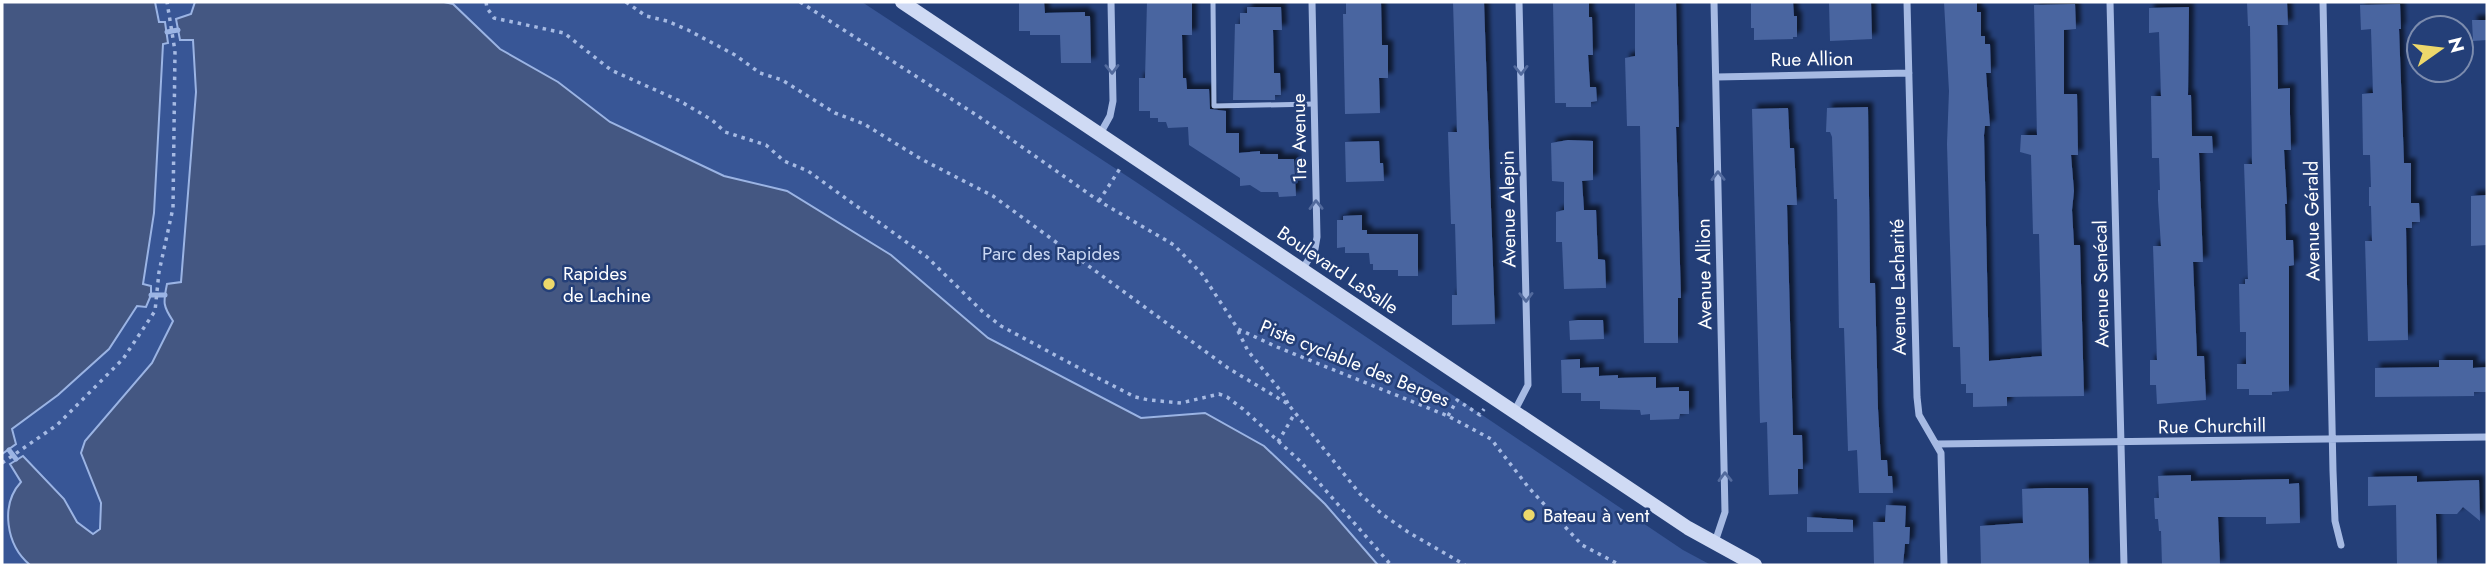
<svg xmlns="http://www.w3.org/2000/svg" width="2489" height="567" font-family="Jost,sans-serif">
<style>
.green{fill:#385696}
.water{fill:#445782;stroke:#9bb4e4;stroke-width:2}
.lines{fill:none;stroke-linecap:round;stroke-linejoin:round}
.stream{stroke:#9bb4e4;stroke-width:5}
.building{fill:#4965a0;filter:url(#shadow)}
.path{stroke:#a6bae3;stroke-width:3.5;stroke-dasharray:3.5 5;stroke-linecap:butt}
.lane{stroke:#a6bae3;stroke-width:5}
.street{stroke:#a6bae3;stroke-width:7}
.secondary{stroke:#cfdaf4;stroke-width:14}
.oneway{stroke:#526a9d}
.poi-dot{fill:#edd86b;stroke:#243f78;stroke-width:2.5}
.labels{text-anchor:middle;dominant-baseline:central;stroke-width:5;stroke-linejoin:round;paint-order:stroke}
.street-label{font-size:19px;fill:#fff;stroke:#243f78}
.park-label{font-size:19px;fill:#c9d7f3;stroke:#243f78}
.poi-label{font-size:19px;fill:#fff;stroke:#243f78;text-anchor:start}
</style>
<defs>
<filter id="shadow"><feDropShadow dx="5" dy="-5" stdDeviation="2" flood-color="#0009"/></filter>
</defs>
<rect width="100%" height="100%" fill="#243f78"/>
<path class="green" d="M2,2H862L1136,182L1683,550L1711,565H2Z"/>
<path class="water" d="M2,2H155L159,22H165L168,43L163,44L154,213L143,284L151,286V295L146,307L137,306L109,349L58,395L12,429L16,444L2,454Z
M195,2H444L453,4L500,49L558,82L610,122L724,176L787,191L891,255L988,338L1141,418L1205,413L1264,446L1325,504L1378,565H30C6,545 0,505 21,482L10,464L23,456L64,499L77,522L93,534L100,529L101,503L81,453L85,441L152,363L173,321C163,306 163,303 167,284L181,282L196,92L193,40H180L176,19L191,14Z"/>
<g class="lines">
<path class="stream" d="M167,32L178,30
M151,295H165
M9,450L16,459"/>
</g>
<path class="building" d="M1019,2H1044L1045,13L1085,12V16H1090L1091,63H1061L1060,35H1030V31H1019Z
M1147,2H1192V35H1182L1183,78H1186L1187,89H1209L1210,109L1226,111V133H1239V153L1260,151V154H1278V159H1294L1296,196L1279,197L1278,192H1261L1250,185L1240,186V178L1189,145L1188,127L1168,128L1166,122H1158V118H1150V111H1139V78H1145Z
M1346,2H1381L1382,45H1388V78H1379L1380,113L1345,114L1343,14H1346Z
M1453,2H1484L1495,324L1452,325V295H1457L1455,224H1451L1448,132H1457Z
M1553,2H1589V17H1592L1593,55H1588L1590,87H1596L1597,101L1591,102V107H1566V103H1555Z
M1635,2H1676L1679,127H1676L1681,298H1678V343H1644L1640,126H1627L1625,58L1635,56Z
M1751,2H1793L1794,16H1797V37H1793V39L1754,40V28H1751Z
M1829,2H1871L1872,39L1830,41Z
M1944,2H1977V12H1981V36H1985V44H1990L1991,73H1986L1990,126H1985L1984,135L1989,361L2042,356L2039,234H2033L2031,155L2020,152L2021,135H2037L2034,5L2075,4L2076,29L2064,30V94H2077L2078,155H2071L2074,191L2072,210L2074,245H2080L2084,396L2007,397V406L1973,407V393H1966V384H1961L1960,347H1953L1947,144L1949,91Z
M2247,2H2287L2288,25H2277L2278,89L2290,88V114L2291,150H2284L2287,204H2285L2286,240H2293L2294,265L2289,266V391L2272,392V395H2249V389H2237V364H2246V332H2240L2239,284H2245V279H2248L2244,164H2252L2250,26H2248Z
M2400,4L2401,29H2399L2404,163H2411V203H2419L2420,222H2412V228H2406L2408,340L2368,341L2365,241H2372L2371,206H2369V187H2371L2370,155H2363L2362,94L2373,93L2371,29L2361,30L2360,5Z
M1247,7H1281L1282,30H1273L1274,73H1280L1281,95H1275V100H1233L1235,24H1240V13H1247Z
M2189,7L2188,95H2191L2192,136H2212L2213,153H2199L2203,262H2193L2197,356H2204L2206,400L2157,404L2156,385H2150V360H2157L2153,246H2161L2158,200V190H2160L2159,158H2152L2151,96H2161L2159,32L2149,33V8Z
M2472,20H2487V40L2473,41Z
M1868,107L1870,283H1875L1878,409L1881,460H1887L1888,476H1892L1893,493H1859L1857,450L1848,451L1844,328H1839L1837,199H1834L1832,137L1830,132H1826L1827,108Z
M1788,108L1790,148H1794L1797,205H1787L1793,435H1802L1803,469H1798V494L1769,495L1767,422L1760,423L1752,109Z
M1568,140L1593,141V180L1582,181L1584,210H1596L1598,259L1605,260L1606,288H1602L1564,289L1562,242H1556V212L1564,210V182L1552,181L1551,143Z
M1379,141L1380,163H1383L1384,181L1346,182L1345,142Z
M2487,195V245L2471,246V196Z
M1362,215V230H1367V234H1418V276H1398V270H1373V264H1370L1369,253H1345V247L1337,248V220H1343V216Z
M1578,320H1603L1604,339L1570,340L1569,321Z
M1580,359V368L1599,367V376L1618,375V378L1656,377V388L1679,387V391H1689V414H1680L1679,419L1650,420V414L1641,415L1640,410L1600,409V401H1581V393H1562L1561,360Z
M2439,360H2473V368L2487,367V392H2474V396L2375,397V368L2439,367Z
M2191,475V481L2289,479V484L2299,483L2300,523L2266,524V517H2218L2220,565H2162L2161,531H2159L2158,519H2155L2154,498H2159L2158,476Z
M2417,476V482L2479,480L2480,521L2463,507L2457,514H2436L2437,565H2397L2396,505L2368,506V477Z
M2046,488H2088L2089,565H1981L1980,526L2023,523L2022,489Z
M1886,505L1906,506L1905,527H1910L1909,544H1905L1903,565H1874L1873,522H1885Z
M1807,517L1853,520V532H1807Z"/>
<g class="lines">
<path class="path" d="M486,2L487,8L494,18L564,33L611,70L680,101L712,120L725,132L766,145L784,161L808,171L927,257L983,312L1001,326L1096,377L1135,397L1149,400L1181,403L1219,394L1227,397L1243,409L1300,461L1391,565
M626,2L646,16L667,21L688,30L735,55L760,73L782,80L835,113L864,124L921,159L993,196L1228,368L1288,404L1360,494L1382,514L1408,532L1465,565
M800,2L978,116L1099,201L1174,245L1202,274L1238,329L1277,347L1448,416L1491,439L1529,488L1582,545L1620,565
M1099,201L1121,167
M1238,331L1248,351L1284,395L1288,404
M1448,416L1457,400L1480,415L1484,409
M1278,442L1295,413
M2,463L57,425L123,359L155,311L159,272L173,208L175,51L167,2"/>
<path class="lane" d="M1213,2L1214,106L1314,104"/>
<path class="street" d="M1714,2L1725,512L1715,542
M1907,2L1917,397L1919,415L1941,453L1944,565
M2110,2L2124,565
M2323,2L2333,471L2335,521L2341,545
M1716,77L1909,73
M1100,134L1110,116L1113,101L1111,2
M1302,270L1315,249L1317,237L1312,2
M1514,412L1528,385L1519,2
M1938,444L2487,437"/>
<path class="secondary" d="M902,2L1688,528L1755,565"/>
</g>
<defs><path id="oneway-chevron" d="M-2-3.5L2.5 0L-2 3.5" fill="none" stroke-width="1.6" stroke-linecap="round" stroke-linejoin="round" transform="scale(1.75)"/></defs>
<g class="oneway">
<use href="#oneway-chevron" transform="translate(1112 69) rotate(89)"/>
<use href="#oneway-chevron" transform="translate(1521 70) rotate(89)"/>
<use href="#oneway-chevron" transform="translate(1718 176) rotate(-91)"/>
<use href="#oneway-chevron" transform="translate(1316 205) rotate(-91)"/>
<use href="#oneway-chevron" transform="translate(1526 297) rotate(89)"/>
<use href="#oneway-chevron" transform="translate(1725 477) rotate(-91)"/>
</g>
<g class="poi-dot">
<circle cx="549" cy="284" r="7"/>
<circle cx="1529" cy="515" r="7"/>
</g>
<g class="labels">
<g class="street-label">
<text transform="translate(1812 59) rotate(-1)">Rue Allion</text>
<text transform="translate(1299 138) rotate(-91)">1re Avenue</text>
<text transform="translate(1508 209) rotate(-91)">Avenue Alepin</text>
<text transform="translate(2312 221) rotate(-91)">Avenue Gérald</text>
<text transform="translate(1338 270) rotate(34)">Boulevard LaSalle</text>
<text transform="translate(1704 274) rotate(-91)">Avenue Allion</text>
<text transform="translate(2101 284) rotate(-91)">Avenue Senécal</text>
<text transform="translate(1898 287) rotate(-91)">Avenue Lacharité</text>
<text transform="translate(1355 363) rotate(22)">Piste cyclable des Berges</text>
<text transform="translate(2212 426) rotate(-1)">Rue Churchill</text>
</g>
<g class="park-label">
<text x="1051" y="253">Parc des Rapides</text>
</g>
<g class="poi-label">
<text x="563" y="273">Rapides<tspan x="563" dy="22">de Lachine</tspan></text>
<text x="1543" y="515">Bateau à vent</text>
</g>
</g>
<rect width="2489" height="567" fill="none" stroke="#ffffff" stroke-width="7"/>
<g transform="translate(2440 49) rotate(76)"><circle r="33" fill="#243f78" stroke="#7c8cae" stroke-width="2"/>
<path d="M0-5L12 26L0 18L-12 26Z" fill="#edd86b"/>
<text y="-10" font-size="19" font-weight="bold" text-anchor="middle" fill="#ffffff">N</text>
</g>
</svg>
